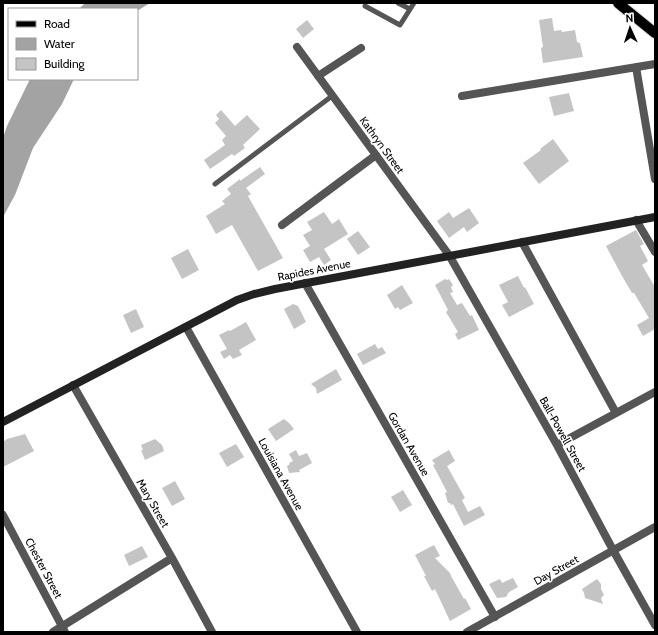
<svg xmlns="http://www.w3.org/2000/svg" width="658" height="635" font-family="Cabin,sans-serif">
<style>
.water{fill:#a3a3a3}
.building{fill:#c4c4c4}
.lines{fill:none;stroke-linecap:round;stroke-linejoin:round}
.primary-casing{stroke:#dbdbdb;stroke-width:12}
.service{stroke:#555;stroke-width:5}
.minor{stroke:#555;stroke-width:8}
.tertiary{stroke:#555;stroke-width:8}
.secondary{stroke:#222;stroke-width:8}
.primary{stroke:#000;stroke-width:10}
.labels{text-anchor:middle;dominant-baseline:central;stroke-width:3;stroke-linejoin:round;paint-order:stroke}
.street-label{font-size:11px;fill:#000;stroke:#fff}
</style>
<rect width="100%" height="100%" fill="#fff"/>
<path class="water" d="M85,3H150L137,11V9H79Z
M30,79H74L62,104L33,148L15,195L3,217V138L7,126Z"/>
<path class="building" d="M552,18L554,31L561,30L562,32L575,30L577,42L580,43L583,57L543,63L541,48L543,47L539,20Z
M307,20L314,29L303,38L296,29Z
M569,93L574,111L554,116L549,97Z
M221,110L235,126L247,115L260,129L243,145L245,148L234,156L232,154L210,169L204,160L225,145L222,140L226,136L215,123L219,119L216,115Z
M553,139L569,161L539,184L523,163L541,150L540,149Z
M260,167L265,174L246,188L251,194L248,196L283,258L258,271L232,225L216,234L206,216L225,204L222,201L231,194L227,189L240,179V181Z
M469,208L479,223L467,232L464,227L449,238L437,221L449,212L453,218Z
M324,212L332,224L339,219L348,234L324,249L331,260L324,265L319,257L310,262L303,250L310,246L303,235L312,230L307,222Z
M636,230L644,244L640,246L648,261L642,265L655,287V329L643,336L637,325L649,318L634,293H632L622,276L606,246Z
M358,231L370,247L358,255L347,239Z
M188,249L199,270L182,279L171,258Z
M518,276L524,288L525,287L534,304L509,317L502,305L508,302L499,285Z
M445,279L447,280L449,279L453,285L451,287L453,292L450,293L457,305L462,303L470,316L472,315L479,330L458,340L455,334L458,332L446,312L448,310L435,285Z
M402,285L413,303L400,310L398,307L395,309L387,295Z
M293,304L298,306L306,322L294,329L284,309Z
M136,309L144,327L131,333L123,315Z
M246,322L256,340L239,350L242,355L233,359L230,355L224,359L220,352L227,349L219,335L229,330L230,331Z
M375,344L378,349L382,347L386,353L363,365L357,354Z
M336,369L342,380L317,394L316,388L311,384Z
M284,419L290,424L294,429L276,441L268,429Z
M25,434L34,451L3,467V442L7,439Z
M155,439L162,445L164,451L145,460L141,450H143L141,445Z
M236,444L244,457L227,467L219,453Z
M296,450L299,456L307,453L312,463L299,470L300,472L289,473L287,466L290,464L289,463L293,461L289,454Z
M449,450L455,461L447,466L465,498L462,500L468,512L480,506L485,515L464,526L453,504L451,505L450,503H448L445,493L447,492L433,465L435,464L432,460Z
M175,481L185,499L172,506L162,488Z
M403,490L412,505L400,512L391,497Z
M434,545L440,556L435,558L450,573L451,576L464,599L465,598L471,609L450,621L435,589L432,591L424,576H426L415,555Z
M142,546L148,557L129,566L124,555Z
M513,578L518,587L509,592L506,597L497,598L489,584L500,579L502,583Z
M597,579L601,584V589L604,595L601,598L603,604L585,598L584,593L582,589Z"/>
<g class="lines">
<g class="primary-casing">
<path id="primary" d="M618,3L655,33"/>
</g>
<path class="service" d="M398,3L410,9
M365,6L400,25L414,3
M215,184L332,96"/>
<path class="minor" d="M297,47L449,255L557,445L613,550L655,625
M636,67L655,179
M318,76L361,48
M462,96L655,64
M636,220L655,252
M282,225L376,155
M522,242L616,413
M305,283L495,617
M186,327L357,632
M73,385L172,558L212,632
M557,445L655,392
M53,632L172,558
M467,632L655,527"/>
<path class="tertiary" d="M3,515L65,632"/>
<path class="secondary" d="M3,422L237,300L254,294L275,289L655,217"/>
<use href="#primary" class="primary"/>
</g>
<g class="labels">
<g class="street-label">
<text transform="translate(382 145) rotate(54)">Kathryn Street</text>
<text transform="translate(314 270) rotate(-11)">Rapides Avenue</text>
<text transform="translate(563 434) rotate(61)">Ball-Powell Street</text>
<text transform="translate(409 444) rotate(60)">Gordan Avenue</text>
<text transform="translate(281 474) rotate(61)">Louisiana Avenue</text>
<text transform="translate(153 503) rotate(60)">Mary Street</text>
<text transform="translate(44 568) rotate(62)">Chester Street</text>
<text transform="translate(556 570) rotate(-29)">Day Street</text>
</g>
</g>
<rect width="658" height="635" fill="none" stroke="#000000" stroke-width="8"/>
<rect x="8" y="8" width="130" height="72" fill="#ffffff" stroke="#999999"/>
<rect x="16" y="21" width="20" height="6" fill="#000000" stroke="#999999"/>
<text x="44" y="28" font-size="12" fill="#000000">Road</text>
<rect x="16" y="38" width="20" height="12" fill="#a3a3a3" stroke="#999999"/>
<text x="44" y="48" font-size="12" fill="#000000">Water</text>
<rect x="16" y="58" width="20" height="12" fill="#c4c4c4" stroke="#999999"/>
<text x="44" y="68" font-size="12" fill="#000000">Building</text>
<g transform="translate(630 28) rotate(357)" stroke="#ffffff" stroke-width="3" paint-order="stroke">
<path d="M0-3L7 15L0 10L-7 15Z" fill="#000000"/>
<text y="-6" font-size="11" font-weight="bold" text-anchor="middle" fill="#000000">N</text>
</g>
</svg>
